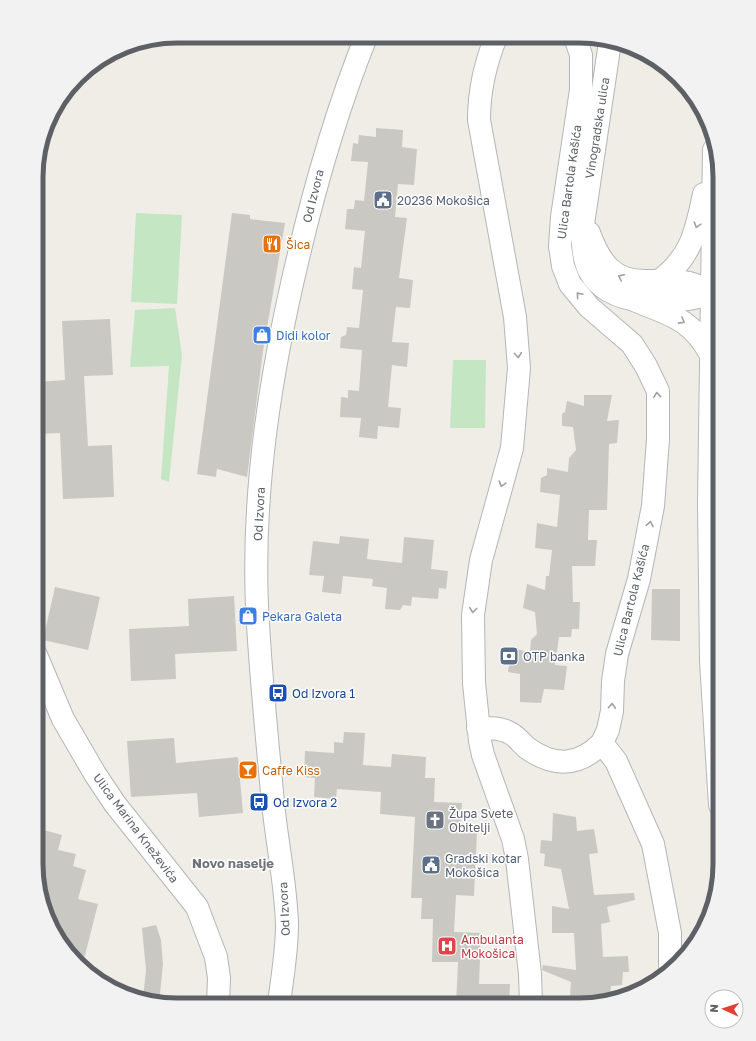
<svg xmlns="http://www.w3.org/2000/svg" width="756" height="1041" font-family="'Golos Text',sans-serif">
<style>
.green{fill:#c4e6c3}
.building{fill:#cac8c3}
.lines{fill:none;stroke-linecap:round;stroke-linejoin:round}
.street-casing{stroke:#b3b6ba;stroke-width:24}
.secondary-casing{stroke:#b4b8bd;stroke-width:24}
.street{stroke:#fff;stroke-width:22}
.secondary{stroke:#fff;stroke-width:22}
.oneway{stroke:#9ea0a3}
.labels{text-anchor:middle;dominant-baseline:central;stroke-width:3;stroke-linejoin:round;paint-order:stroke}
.street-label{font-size:12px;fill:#5d6166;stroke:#fff}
.service-label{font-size:12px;fill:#4e5e75;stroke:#fff;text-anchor:start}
.food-label{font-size:12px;fill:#c56008;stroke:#fff;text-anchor:start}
.shop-label{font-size:12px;fill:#366cbe;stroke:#fff;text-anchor:start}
.transit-label{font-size:12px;fill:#164399;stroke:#fff;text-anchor:start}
.worship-label{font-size:12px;fill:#5b616d;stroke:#fff;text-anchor:start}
.health-label{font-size:12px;fill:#be3a42;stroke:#fff;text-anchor:start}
.neighbourhood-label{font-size:13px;font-weight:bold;fill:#6e7378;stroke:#fff}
.rim{fill:none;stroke:#5d6166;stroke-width:5}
</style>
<rect width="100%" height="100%" fill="#efede6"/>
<path class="green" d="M136,213L182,215L177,304L131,302Z
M175,308L182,355L169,482L161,479L169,366L130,367L135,310Z
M453,360H486L485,428H450Z"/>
<path class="building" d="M376,128L403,130L402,147L417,149L414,185L398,184L395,217L407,218L399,278L413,280L410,308L396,307L392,342L409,343L407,367L392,365L388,407L401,408L399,428L378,426L377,439L359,437L361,418L340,417L341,397L348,398V390L359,391L362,350L340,348L341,337L346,335L347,327L359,328L363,290L352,289L354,267L361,268L365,231L345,229L347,209H354L355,200L364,201L368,162L351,161L353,143L358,144L359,135L376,137Z
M232,213L250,215V219L285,223L263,351L247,477L217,469L216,477L197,474Z
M110,319L113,375L84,376L88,446L112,445L114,497L63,499L60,433L37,434V382L65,380L62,321Z
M584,395H612L607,421L619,420L617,443L609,444L607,510H589L588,540H597L595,566H572L573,602H580L579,629H572L571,637H559L555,665L567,666L564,690L544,689L541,703L520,702V674L508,672L510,659H513L514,648L530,653L531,640L537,634L535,612L523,608L527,584L545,590L546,576H549L552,550L535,548L537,523L557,527L560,495L540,492L541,478L547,475V468L568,472L569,458L576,450L573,427L562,426V414L565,412L567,401L584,406Z
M340,536L369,539L367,559L402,563L404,537L434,540L431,569L448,571L446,589L439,588L438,599L412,597L411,606L403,605L400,610L385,609L387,588L372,586L373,579L343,576L341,594L322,592L324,576L309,575L313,541L339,544Z
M55,587L100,597L88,650L43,640Z
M652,589H680V641L651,640Z
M234,596L237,651L175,654L176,679L131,681L129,629L189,626L188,599Z
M344,732L365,733L363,765L391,767L392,754L426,757L425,778H435L434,802L462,803L460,832L477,833L474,896L456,895L454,932L481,933L479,984H510L509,1005H456L458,962H432L433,919H421L422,898H411L415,817L380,814L381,792L337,789L336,799L314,797L315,778L304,777L305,751L334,753V742L343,743Z
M174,738L176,763L238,757L243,813L199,817L197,793L131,797L127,741Z
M553,813L576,817L577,831L594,829L598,853L589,854L594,895L634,893L635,900L607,907L610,922L601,924L603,957L628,956L629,972H623L622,985L611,986L610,998L590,1002V999L570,996L571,982L542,970L543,965L576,970L574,933H552V906L569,909L561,869L544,866L545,854L540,853L541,840L552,841Z
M36,828L62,835L58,850L76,854L73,866L86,870L78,899L98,904L83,963L50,926L36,864Z
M156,925L161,940L163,964L159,1004L143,998L146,970L142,928Z"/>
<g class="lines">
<g class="street-casing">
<path id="street" d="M496,37C485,64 479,90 479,120L515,317L519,368L512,448L481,560L473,615L474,683L480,741L483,755L513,839L517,859L530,974L531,1005
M575,37L581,55V90L562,217L560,246L563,266L570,284L589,307L632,344L646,366L658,391V439L653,506L639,579L617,654L613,681L612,711L608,730L602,743
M610,42L582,231C583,243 583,258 589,270C609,310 676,305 712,293
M589,233C600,263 613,282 647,281C661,281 676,280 689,283C697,285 705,289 712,293
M36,655L63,719L95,774L115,804L197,907L216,957L219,978L218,1004
M478,728C489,728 498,727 508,732C516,735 521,743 527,748C554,767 578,767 602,743L616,761L653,844L670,933V965
M279,1004C282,978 287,952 287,925C286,884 277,844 273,803C267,737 260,671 257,606C252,489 271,371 298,258C316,182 337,109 366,37"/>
</g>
<g class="secondary-casing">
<path id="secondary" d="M714,150L709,504L711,661L720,805
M659,281C691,258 696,232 704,194
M634,300C670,315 691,318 711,355"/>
</g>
<use href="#street" class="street"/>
<use href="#secondary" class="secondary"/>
</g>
<defs><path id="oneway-chevron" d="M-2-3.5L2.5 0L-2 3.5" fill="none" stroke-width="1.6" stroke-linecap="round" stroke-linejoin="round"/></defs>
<g class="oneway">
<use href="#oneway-chevron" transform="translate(697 225) rotate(107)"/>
<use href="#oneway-chevron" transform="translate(621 277) rotate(-154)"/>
<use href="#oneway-chevron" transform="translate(579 295) rotate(-131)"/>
<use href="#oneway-chevron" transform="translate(682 321) rotate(29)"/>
<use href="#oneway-chevron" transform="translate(518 355) rotate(85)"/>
<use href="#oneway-chevron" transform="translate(657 395) rotate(-96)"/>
<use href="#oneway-chevron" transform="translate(502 484) rotate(106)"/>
<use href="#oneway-chevron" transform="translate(650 524) rotate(-79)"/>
<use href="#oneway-chevron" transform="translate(473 610) rotate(97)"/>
<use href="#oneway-chevron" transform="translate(612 706) rotate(-87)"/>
</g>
<defs>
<g id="civic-square" transform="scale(1)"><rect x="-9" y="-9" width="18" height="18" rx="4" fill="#5c6f8a" stroke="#fff"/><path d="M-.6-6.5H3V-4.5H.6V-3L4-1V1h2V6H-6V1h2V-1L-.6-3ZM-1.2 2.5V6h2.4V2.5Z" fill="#fff"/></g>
<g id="restaurant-square" transform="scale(1)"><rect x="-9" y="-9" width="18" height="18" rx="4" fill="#e8710a" stroke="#fff"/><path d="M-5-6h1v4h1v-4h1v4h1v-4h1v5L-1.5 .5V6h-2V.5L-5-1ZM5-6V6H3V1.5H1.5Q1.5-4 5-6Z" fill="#fff"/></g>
<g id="shop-square" transform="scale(1)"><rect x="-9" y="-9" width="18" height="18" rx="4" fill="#3f7fe0" stroke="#fff"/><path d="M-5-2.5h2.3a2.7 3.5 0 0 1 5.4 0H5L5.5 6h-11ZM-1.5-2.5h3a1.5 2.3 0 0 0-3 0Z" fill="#fff"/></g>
<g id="bank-square" transform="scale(1)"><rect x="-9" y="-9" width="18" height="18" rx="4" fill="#5c6f8a" stroke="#fff"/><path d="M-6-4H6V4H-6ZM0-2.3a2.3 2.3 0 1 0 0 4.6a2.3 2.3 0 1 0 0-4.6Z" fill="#fff"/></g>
<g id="bus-square" transform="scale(1)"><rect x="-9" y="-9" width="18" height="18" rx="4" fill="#1a4fb4" stroke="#fff"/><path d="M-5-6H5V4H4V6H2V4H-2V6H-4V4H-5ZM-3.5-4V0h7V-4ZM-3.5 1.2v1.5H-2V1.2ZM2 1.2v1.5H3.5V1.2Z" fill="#fff"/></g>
<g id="bar-square" transform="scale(1)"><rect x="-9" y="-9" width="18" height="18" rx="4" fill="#e8710a" stroke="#fff"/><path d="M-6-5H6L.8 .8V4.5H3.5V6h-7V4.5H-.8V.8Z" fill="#fff"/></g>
<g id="church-square" transform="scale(1)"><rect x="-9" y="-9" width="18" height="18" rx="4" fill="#6b7280" stroke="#fff"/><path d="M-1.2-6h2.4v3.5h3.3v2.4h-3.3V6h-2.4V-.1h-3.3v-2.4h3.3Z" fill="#fff"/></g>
<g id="hospital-square" transform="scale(1)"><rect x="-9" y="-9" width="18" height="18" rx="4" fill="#e0444e" stroke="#fff"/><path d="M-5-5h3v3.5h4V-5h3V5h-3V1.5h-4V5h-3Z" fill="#fff"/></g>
</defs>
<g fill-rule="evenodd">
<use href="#civic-square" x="383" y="200"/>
<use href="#restaurant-square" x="272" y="244"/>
<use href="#shop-square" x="262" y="335"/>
<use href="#shop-square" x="248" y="616"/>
<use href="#bank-square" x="509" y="656"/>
<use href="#bus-square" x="278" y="693"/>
<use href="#bar-square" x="248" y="770"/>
<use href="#bus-square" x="259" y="802"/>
<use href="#church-square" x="435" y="820"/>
<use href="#civic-square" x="431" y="865"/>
<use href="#hospital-square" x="447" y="946"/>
</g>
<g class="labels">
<g class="street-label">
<text transform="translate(597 128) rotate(-81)">Vinogradska ulica</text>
<text transform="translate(569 182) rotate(-82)">Ulica Bartola Kašića</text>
<text transform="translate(313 196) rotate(-76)">Od Izvora</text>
<text transform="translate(259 514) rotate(-87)">Od Izvora</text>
<text transform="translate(631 600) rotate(-76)">Ulica Bartola Kašića</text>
<text transform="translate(136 828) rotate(53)">Ulica Marina Kneževića</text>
<text transform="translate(284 909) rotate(-93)">Od Izvora</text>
</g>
<g class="service-label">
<text x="397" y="200">20236 Mokošica</text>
<text x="523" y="656">OTP banka</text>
<text x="445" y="858">Gradski kotar<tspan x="445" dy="14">Mokošica</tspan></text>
</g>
<g class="food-label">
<text x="286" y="244">Šica</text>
<text x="262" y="770">Caffe Kiss</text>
</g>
<g class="shop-label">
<text x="276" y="335">Didi kolor</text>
<text x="262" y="616">Pekara Galeta</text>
</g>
<g class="transit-label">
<text x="292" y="693">Od Izvora 1</text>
<text x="273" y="802">Od Izvora 2</text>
</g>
<g class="worship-label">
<text x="449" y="813">Župa Svete<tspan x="449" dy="14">Obitelji</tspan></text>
</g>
<g class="health-label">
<text x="461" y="939">Ambulanta<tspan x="461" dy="14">Mokošica</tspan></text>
</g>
<g class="neighbourhood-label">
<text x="233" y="863">Novo naselje</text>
</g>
</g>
<path d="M0 0H756V1041H0ZM177 43H579A134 134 0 0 1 713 177V864A134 134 0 0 1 579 998H177A134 134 0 0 1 43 864V177A134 134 0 0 1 177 43Z" fill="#f2f2f3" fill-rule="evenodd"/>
<path class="rim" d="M177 43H579A134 134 0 0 1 713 177V864A134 134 0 0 1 579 998H177A134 134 0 0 1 43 864V177A134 134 0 0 1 177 43Z"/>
<g transform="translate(724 1009) rotate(273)"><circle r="19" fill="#ffffff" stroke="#bec0c2"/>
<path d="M0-3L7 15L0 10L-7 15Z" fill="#e53f35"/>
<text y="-6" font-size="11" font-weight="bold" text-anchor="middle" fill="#5d6166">N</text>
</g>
</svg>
